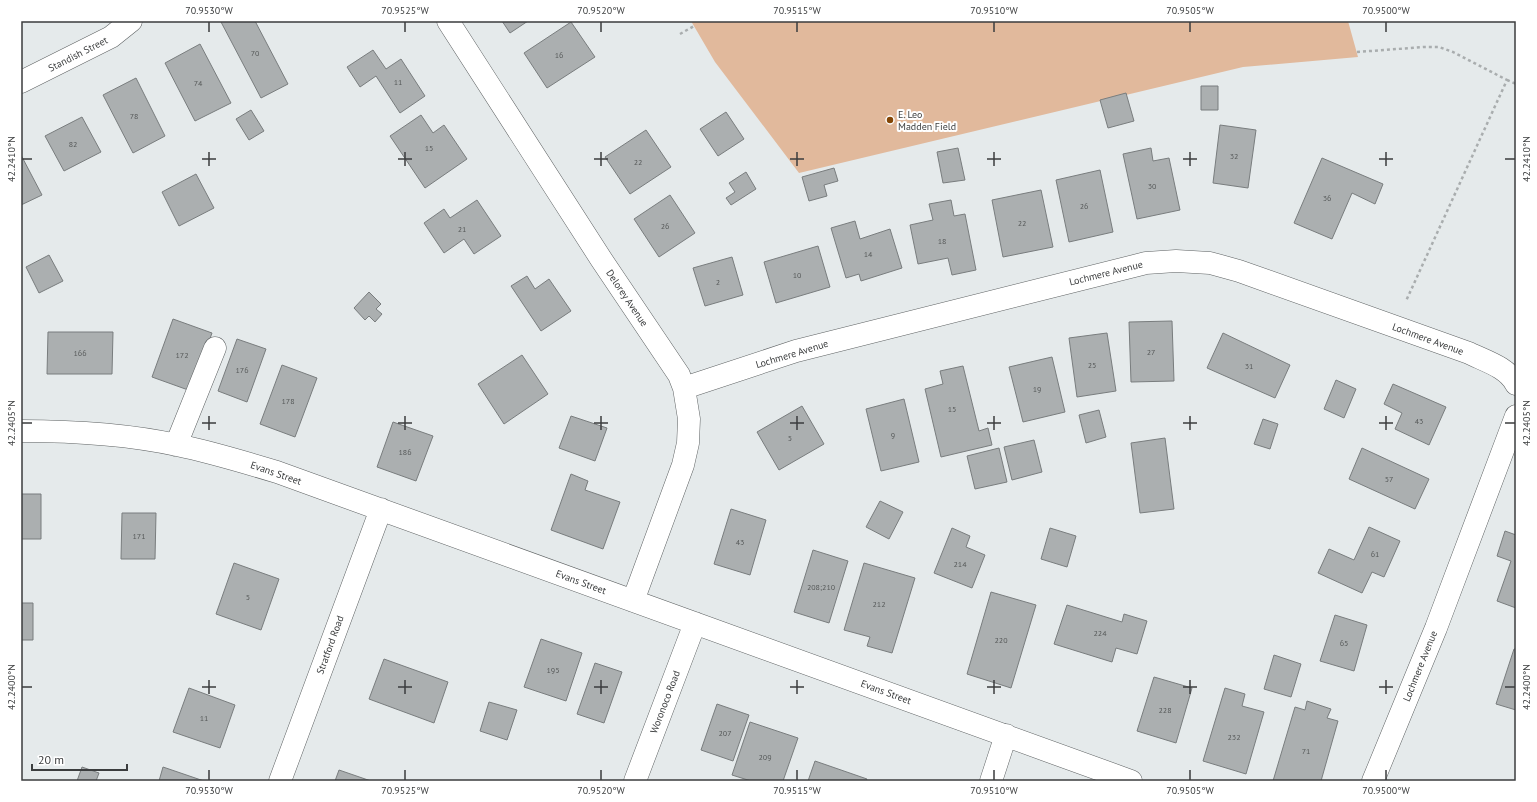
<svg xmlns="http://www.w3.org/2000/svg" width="1537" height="802" font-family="'PT Sans',sans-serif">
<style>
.green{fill:#e1b99c}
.building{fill:#abafb0;stroke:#797d7e}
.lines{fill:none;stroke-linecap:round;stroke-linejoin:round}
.minor-casing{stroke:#5e6263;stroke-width:23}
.path{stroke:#a9adae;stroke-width:2.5;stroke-dasharray:3 3;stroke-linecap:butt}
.minor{stroke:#fff;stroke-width:22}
.ticks{fill:none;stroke:#3b3d3e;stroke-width:1.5}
.poi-dot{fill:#844606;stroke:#fff;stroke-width:1.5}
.labels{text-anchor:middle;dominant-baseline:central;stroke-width:4;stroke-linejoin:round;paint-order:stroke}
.number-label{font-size:8px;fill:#575a5a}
.street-label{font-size:10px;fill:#3b3d3e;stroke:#fff}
.poi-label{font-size:10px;fill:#3b3d3e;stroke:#fff;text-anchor:start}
.neatline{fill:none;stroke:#3b3d3e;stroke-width:1.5}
.ticks-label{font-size:10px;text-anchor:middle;fill:#3b3d3e}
</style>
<rect width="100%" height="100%" fill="#e5eaeb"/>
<path class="green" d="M691,21H1348L1358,57L1243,67L799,173L715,62Z"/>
<path class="building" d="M223,21H255L288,84L261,98L221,22Z
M502,21H528L510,33Z
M571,22L595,57L547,88L524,53Z
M200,44L231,103L195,121L165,63Z
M373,50L386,69L401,59L425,96L400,113L376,76L360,87L347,67Z
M136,78L165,136L133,153L103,95Z
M1201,86H1218V110H1201Z
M1126,93L1134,121L1108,128L1100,100Z
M251,110L264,131L249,140L236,119Z
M726,112L744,139L718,156L700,129Z
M421,115L433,133L444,125L467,159L425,188L390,136Z
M82,117L101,152L64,171L45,136Z
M1220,125L1256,130L1248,188L1213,183Z
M646,130L671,167L630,194L605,157Z
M958,148L965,180L943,183L937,152Z
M1151,148L1153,161L1169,158L1180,210L1137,219L1123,154Z
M21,155L42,195L21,205Z
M1322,158L1383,184L1375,204L1352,193L1332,239L1294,223Z
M834,168L838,181L824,185L827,196L809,201L802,177Z
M1100,170L1113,232L1069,242L1056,180Z
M746,172L756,189L731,205L726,198L735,192L729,183Z
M196,174L214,208L179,226L162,192Z
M1041,190L1053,247L1003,257L992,200Z
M670,195L695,233L659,257L634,219Z
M477,200L501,236L474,254L464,239L444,253L424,223L444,209L450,218Z
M951,200L954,216L965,214L976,270L952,275L948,258L918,264L910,225L933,220L929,204Z
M855,221L860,239L890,229L902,268L861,281L859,274L846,278L831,228Z
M818,246L830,287L776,303L764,262Z
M49,255L63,281L39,293L26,267Z
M732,257L743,295L705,306L693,268Z
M527,276L535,289L549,279L571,311L541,331L511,286Z
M369,292L381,304L376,309L382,314L375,322L369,316L365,320L354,308Z
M173,319L212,333L191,391L152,377Z
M1172,321L1174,381L1131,382L1129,322Z
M48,332H113L112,374H47Z
M1107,333L1116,391L1077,397L1069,338Z
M1223,333L1290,365L1275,398L1207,368Z
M237,339L266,349L247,402L218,391Z
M522,355L548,394L504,424L478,384Z
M1052,357L1065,412L1023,422L1009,367Z
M282,365L317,378L295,437L260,424Z
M963,366L979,431L988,428L992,445L941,457L925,389L943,384L940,371Z
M1336,380L1356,389L1344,418L1324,409Z
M1393,384L1446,407L1429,445L1395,429L1402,413L1384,404Z
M904,399L919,462L881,471L866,409Z
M802,406L824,444L779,470L757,432Z
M1099,410L1106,437L1086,443L1079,415Z
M571,416L607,428L595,461L559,448Z
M1263,419L1278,424L1270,449L1254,444Z
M393,422L433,436L416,481L377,467Z
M1165,438L1174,509L1140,513L1131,443Z
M1034,440L1042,472L1012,480L1004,447Z
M999,448L1007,482L975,489L967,456Z
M1362,448L1429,479L1415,509L1349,479Z
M571,474L588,481L585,490L620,502L603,549L551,530Z
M21,494H41V539H21Z
M880,501L903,512L889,539L866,527Z
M731,509L766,520L750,575L714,564Z
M122,513H156L155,559H121Z
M1369,527L1400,541L1384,577L1372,572L1362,593L1318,573L1329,549L1354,560Z
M952,528L970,536L966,547L985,555L972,588L934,573Z
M1050,528L1076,536L1067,567L1041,559Z
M1505,531L1516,535V608L1497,601L1511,561L1497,556Z
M813,550L848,561L829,623L794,612Z
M234,563L279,579L261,630L216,614Z
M864,563L915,578L892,653L867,646L870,637L844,630Z
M991,592L1036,605L1011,688L967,674Z
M21,603H33V640H21Z
M1067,605L1122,622L1124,614L1147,621L1137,654L1116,648L1112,662L1054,644Z
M1335,615L1367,625L1354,671L1320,661Z
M541,639L582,653L566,701L524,687Z
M1514,649H1516V710L1496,704Z
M1274,655L1301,664L1291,697L1264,689Z
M384,659L448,682L434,723L369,699Z
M595,663L622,672L604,723L577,714Z
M1154,677L1192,688L1176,743L1137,731Z
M189,688L235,705L220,748L173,732Z
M1225,688L1245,694L1242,706L1264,712L1246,774L1203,761Z
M1307,701L1331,709L1327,718L1338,721L1321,781H1273L1295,707L1305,710Z
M489,702L517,710L507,740L480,731Z
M717,704L749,715L733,761L701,750Z
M750,722L798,738L783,781H751L732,775Z
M815,761L867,779L866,781H808Z
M82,767L99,773L96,781H77Z
M163,767L204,781H159Z
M339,770L371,781H335Z"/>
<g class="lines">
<g class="minor-casing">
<path id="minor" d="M448,21L601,259L679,375L684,388L689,419L688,443L683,465L633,601
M21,82L111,37L131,21
M684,388L796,351L1146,263L1176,261L1210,263L1239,271L1469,353C1485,361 1507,367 1516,384
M21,431C72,431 126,434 177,445C211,452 244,462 277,472L1131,781
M176,445L215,348
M280,781L381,509
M635,781L695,623
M991,781L1006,735
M1373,781L1436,628L1516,416"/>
</g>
<path class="path" d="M680,34L694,26
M1357,52L1424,47H1439L1453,52L1507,80L1406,301
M1507,80L1516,84"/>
<use href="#minor" class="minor"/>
</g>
<path class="ticks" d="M209,22V32M405,22V32M601,22V32M797,22V32M994,22V32M1190,22V32M1386,22V32M209,152V166M405,152V166M601,152V166M797,152V166M994,152V166M1190,152V166M1386,152V166M22,159H32M202,159H216M398,159H412M594,159H608M790,159H804M987,159H1001M1183,159H1197M1379,159H1393M1505,159H1515M209,416V430M405,416V430M601,416V430M797,416V430M994,416V430M1190,416V430M1386,416V430M22,423H32M202,423H216M398,423H412M594,423H608M790,423H804M987,423H1001M1183,423H1197M1379,423H1393M1505,423H1515M209,680V694M405,680V694M601,680V694M797,680V694M994,680V694M1190,680V694M1386,680V694M22,687H32M202,687H216M398,687H412M594,687H608M790,687H804M987,687H1001M1183,687H1197M1379,687H1393M1505,687H1515M209,770V780M405,770V780M601,770V780M797,770V780M994,770V780M1190,770V780M1386,770V780"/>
<circle class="poi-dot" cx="890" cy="120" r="4"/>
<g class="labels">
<g class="number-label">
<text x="255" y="53">70</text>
<text x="559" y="55">16</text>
<text x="398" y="82">11</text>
<text x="198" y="83">74</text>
<text x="134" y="116">78</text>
<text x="73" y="144">82</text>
<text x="429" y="148">15</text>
<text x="1234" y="156">32</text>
<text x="638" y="162">22</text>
<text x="1152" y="186">30</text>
<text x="1327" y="198">36</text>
<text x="1084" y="206">26</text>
<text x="1022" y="223">22</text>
<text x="665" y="226">26</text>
<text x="462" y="229">21</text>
<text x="942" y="241">18</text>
<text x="868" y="254">14</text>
<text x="797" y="275">10</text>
<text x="718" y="282">2</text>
<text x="1151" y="352">27</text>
<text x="80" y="353">166</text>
<text x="182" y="355">172</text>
<text x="1092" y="365">25</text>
<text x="1249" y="366">31</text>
<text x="242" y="370">176</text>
<text x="1037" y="389">19</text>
<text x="288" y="401">178</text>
<text x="952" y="409">15</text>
<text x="1419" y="421">43</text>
<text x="893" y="435">9</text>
<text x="790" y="438">5</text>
<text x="405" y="452">186</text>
<text x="1389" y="479">57</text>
<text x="139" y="536">171</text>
<text x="740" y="542">43</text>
<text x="1375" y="554">61</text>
<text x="960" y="564">214</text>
<text x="821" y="587">208;210</text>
<text x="248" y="597">5</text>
<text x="879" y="604">212</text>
<text x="1100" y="633">224</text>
<text x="1001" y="640">220</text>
<text x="1344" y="643">65</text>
<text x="553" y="670">195</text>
<text x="1165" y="710">228</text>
<text x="204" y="718">11</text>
<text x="725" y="733">207</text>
<text x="1234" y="737">232</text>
<text x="1306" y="751">71</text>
<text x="765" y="757">209</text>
</g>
<g class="street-label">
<text transform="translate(78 54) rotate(-27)">Standish Street</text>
<text transform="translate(1106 273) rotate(-14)">Lochmere Avenue</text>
<text transform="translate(627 298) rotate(56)">Delorey Avenue</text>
<text transform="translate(1428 339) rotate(20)">Lochmere Avenue</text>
<text transform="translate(792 354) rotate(-17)">Lochmere Avenue</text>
<text transform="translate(276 473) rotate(19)">Evans Street</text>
<text transform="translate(581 582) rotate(20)">Evans Street</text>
<text transform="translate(330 645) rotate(-70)">Stratford Road</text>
<text transform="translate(1420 666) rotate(-68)">Lochmere Avenue</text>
<text transform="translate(886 692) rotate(20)">Evans Street</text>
<text transform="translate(665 702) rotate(-69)">Woronoco Road</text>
</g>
<g class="poi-label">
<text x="898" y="114">E. Leo<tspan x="898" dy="12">Madden Field</tspan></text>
</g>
</g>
<rect width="1537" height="802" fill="none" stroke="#ffffff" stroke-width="44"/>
<path d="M32 764v6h95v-6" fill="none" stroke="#3b3d3e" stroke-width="2"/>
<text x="38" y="764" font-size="12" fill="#3b3d3e" stroke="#ffffff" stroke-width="3" paint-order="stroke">20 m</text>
<rect x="22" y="22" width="1493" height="758" class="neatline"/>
<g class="ticks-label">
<text x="209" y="14">70.9530°W</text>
<text x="405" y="14">70.9525°W</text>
<text x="601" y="14">70.9520°W</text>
<text x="797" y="14">70.9515°W</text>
<text x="994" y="14">70.9510°W</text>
<text x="1190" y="14">70.9505°W</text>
<text x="1386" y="14">70.9500°W</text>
<text transform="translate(11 159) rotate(-90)" y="4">42.2410°N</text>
<text transform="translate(1526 159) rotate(-90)" y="4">42.2410°N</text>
<text transform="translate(11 423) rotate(-90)" y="4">42.2405°N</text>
<text transform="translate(1526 423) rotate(-90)" y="4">42.2405°N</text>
<text transform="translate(11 687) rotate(-90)" y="4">42.2400°N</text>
<text transform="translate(1526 687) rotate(-90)" y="4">42.2400°N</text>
<text x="209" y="794">70.9530°W</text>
<text x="405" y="794">70.9525°W</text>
<text x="601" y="794">70.9520°W</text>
<text x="797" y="794">70.9515°W</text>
<text x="994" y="794">70.9510°W</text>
<text x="1190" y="794">70.9505°W</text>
<text x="1386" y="794">70.9500°W</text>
</g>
</svg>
